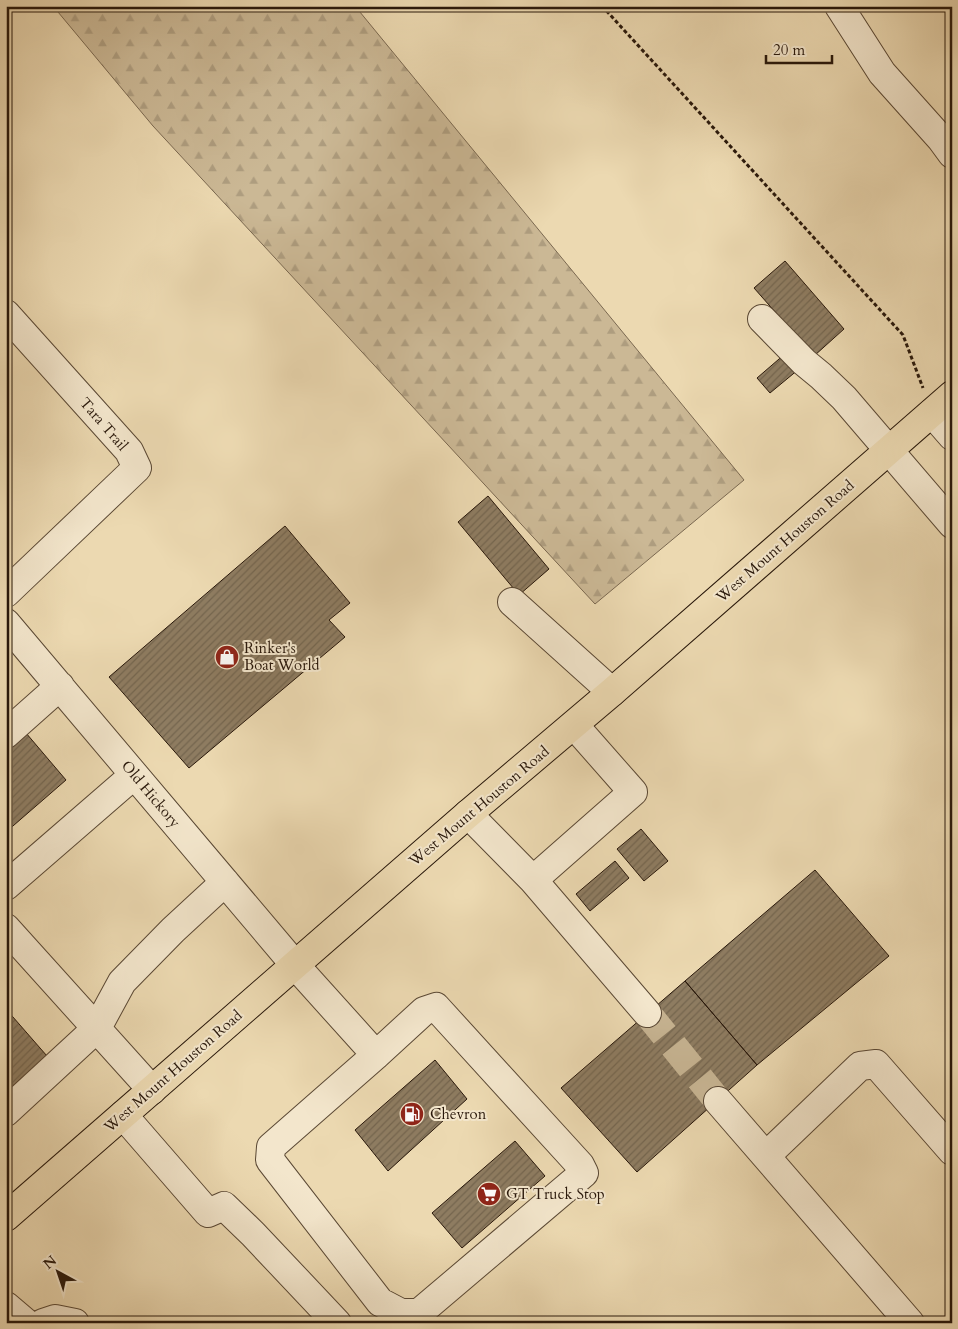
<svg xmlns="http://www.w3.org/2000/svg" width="958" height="1329" font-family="Cardo,serif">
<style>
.forest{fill:url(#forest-firs);stroke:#7a6850}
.building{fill:url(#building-hatch);stroke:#29180b}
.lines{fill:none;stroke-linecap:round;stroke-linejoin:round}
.minor-tunnel{stroke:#c5b290;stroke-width:28;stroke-dasharray:28 14;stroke-linecap:butt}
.minor-casing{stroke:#5a4834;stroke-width:30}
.major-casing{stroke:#29180b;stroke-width:30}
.path{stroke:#29180b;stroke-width:3;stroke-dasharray:4 2.5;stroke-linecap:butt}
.minor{stroke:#f3e6cc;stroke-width:28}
.major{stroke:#ecd9b1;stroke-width:28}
.labels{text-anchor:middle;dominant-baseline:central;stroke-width:4;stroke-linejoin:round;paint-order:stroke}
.street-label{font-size:15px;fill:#29180b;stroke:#f3e6cc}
.poi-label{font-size:15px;fill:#29180b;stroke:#f3e6cc;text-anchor:start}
</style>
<defs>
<pattern id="forest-firs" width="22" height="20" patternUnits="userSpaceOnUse" patternTransform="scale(1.25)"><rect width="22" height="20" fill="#cbb895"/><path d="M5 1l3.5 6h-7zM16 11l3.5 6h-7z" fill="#ae9d7f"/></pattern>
<pattern id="building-hatch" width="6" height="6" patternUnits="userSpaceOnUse" patternTransform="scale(1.25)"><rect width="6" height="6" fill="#8e7c61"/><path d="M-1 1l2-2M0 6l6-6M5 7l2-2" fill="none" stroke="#74654e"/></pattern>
</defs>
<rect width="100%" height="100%" fill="#ecd9b1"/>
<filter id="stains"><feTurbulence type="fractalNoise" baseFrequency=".004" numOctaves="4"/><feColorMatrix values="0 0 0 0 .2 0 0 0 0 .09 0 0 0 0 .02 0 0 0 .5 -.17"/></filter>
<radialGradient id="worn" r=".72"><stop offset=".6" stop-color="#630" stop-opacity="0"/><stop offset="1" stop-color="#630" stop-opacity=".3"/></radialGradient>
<path class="forest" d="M53,6H355L744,480L595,604L153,126Z"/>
<path class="building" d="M785,261L844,329L814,356L754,288Z
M786,353L799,369L770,393L757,378Z
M488,496L549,569L519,595L458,522Z
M285,526L350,603L329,620L345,637L189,768L109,677Z
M26,733L66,780L6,832V750Z
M641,829L668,861L644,881L617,849Z
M615,861L629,878L590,911L576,894Z
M815,870L889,956L757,1065L685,981Z
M685,981L757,1065L637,1172L561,1088Z
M6,1009L47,1056L6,1092Z
M435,1060L467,1099L388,1171L355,1130Z
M515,1141L545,1176L462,1248L432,1213Z"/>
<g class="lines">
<path class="minor-tunnel" d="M647,1013L718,1101"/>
<g class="minor-casing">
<path id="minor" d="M839,6L882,73L941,139L952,154
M6,314L129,451L137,468L6,593
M762,319L804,362L821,376L844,398L952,524
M932,413L952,436
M512,602L612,692
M6,623L295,965L376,1055L424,1011L436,1007L580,1165L584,1173L419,1313H401L380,1302L270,1160L271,1147L376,1055
M6,734L60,686
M468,814L533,880L633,792L574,725
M533,880L647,1013
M6,886L134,775
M6,928L152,1090
M718,1101L910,1323
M6,1112L97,1028L122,982L173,930L225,882
M123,1115L208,1213L224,1206L253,1234L337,1323
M766,1156L860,1066L876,1064L952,1151
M6,1306L26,1323
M43,1323L55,1319L75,1323"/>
</g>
<g class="major-casing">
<path id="major" d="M6,1217L468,814L612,692L952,395"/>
</g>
<path class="path" d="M602,6L903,335L923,388"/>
<use href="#minor" class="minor"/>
<use href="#major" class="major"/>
</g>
<defs>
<g id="shop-disc" transform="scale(1.25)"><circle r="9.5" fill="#8f2418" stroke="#f3e6cc"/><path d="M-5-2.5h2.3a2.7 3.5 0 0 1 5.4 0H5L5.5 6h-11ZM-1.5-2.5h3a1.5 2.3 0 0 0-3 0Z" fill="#fff"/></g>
<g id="fuel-disc" transform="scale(1.25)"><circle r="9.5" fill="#8f2418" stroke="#f3e6cc"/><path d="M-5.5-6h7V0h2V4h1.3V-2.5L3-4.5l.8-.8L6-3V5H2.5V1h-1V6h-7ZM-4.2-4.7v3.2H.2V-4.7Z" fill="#fff"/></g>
<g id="supermarket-disc" transform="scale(1.25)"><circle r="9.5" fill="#8f2418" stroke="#f3e6cc"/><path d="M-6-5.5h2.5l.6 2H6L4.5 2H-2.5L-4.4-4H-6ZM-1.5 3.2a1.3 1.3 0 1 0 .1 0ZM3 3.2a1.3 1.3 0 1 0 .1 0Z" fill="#fff"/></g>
</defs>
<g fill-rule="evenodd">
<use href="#shop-disc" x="227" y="657"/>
<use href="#fuel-disc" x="412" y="1114"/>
<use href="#supermarket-disc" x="489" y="1194"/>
</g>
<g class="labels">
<g class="street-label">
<text transform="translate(104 424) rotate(49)">Tara Trail</text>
<text transform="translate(785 541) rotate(-41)">West Mount Houston Road</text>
<text transform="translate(151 794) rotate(50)">Old Hickory</text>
<text transform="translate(479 806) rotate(-40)">West Mount Houston Road</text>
<text transform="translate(173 1071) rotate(-41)">West Mount Houston Road</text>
</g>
<g class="poi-label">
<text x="244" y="648">Rinker's<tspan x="244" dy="17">Boat World</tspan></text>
<text x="430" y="1114">Chevron</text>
<text x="506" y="1194">GT Truck Stop</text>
</g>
</g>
<rect width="958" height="1329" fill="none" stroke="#ecd9b1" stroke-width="25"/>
<rect x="8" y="8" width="943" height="1314" fill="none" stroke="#29180b" stroke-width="2.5"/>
<rect x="12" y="12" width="933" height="1304" fill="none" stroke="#29180b"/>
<g transform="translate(58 1272) rotate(320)" stroke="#f3e6cc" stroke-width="4" paint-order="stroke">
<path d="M0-4L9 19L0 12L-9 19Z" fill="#29180b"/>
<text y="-8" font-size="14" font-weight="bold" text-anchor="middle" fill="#29180b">N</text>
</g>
<path d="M766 55v8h66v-8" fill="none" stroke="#29180b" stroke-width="2.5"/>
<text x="773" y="55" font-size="15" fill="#29180b" stroke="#f3e6cc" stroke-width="4" paint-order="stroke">20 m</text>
<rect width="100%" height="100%" filter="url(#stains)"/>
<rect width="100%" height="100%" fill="url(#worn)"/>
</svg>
